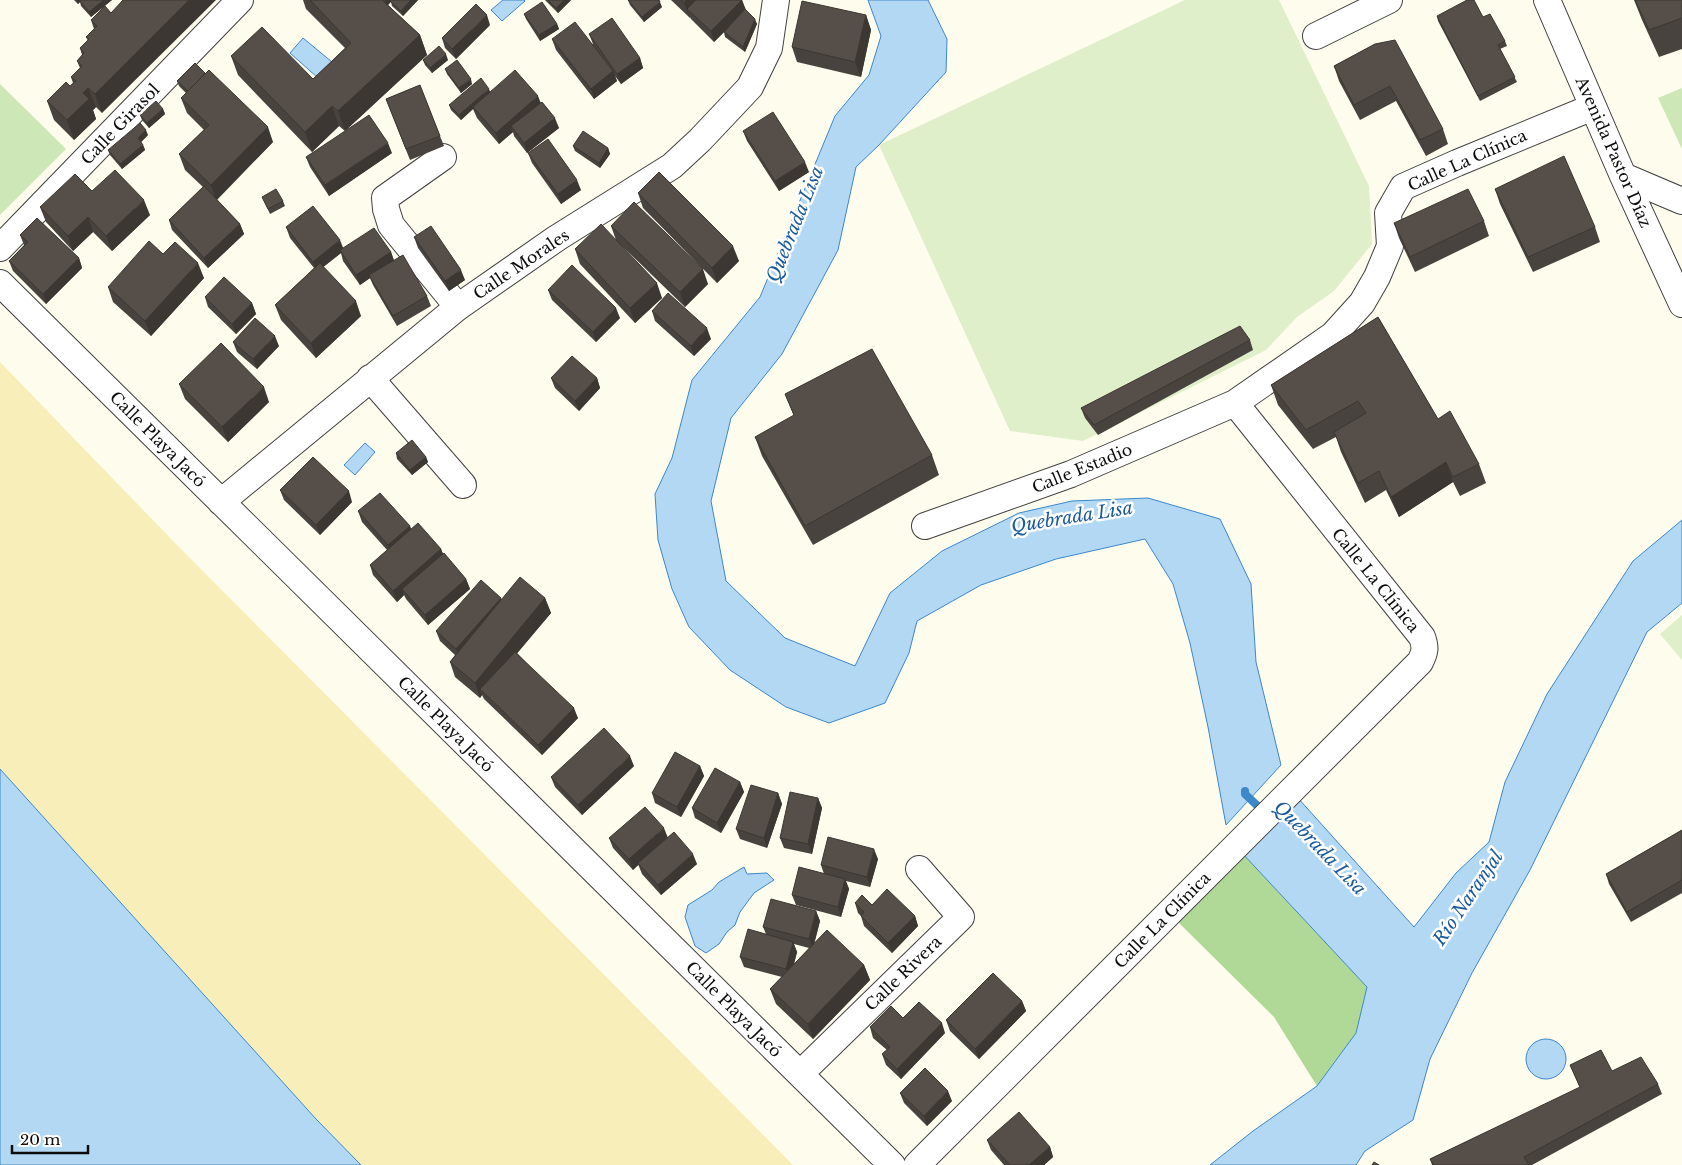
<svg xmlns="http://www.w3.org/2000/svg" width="1682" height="1165" font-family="'Libre Baskerville',serif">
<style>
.green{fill:#cde7b7}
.forest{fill:#b0d897}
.sand{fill:#f8eeba}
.pitch{fill:#dfefc9}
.water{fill:#b3d8f4;stroke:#3c88c9}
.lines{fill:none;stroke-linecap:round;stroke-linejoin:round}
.stream{stroke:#3c88c9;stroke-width:8}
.minor-casing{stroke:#3f3f3f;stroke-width:28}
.minor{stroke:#fff;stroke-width:26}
.wall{fill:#49433f;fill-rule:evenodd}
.shaded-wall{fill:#3c3733}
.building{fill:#554e49;stroke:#3c3733}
.labels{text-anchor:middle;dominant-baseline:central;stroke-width:5;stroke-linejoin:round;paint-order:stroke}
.street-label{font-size:16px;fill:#0c0c0c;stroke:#fff}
.water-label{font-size:18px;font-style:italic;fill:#1a5a9a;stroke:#fff}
</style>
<rect width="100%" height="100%" fill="#fefcec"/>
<path class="green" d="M0,84L66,149L0,215Z
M1682,88V149L1658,98Z"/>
<path class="forest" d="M1242,853L1367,987L1356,1033L1317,1086L1274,1017L1177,921Z"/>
<path class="sand" d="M0,362L176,544L793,1165H361L316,1119L0,769Z"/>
<path class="pitch" d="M1185,0H1279L1369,186L1372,244L1334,291L1297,317L1266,350L1083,441L1010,431L879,145Z
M1682,615V660L1660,634Z"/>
<path class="water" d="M503,0H524L525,1L502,21L491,10Z
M868,0H928L947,39L946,72L879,145L856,167L838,250L782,354L731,418L711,501L726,581L785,638L855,666L890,593L942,551L1019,513L1072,501L1148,498L1220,519L1251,584L1256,662L1281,765L1226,825L1208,727L1190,643L1173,584L1145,539L1056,559L981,585L917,621L909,653L885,703L829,723L786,707L730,670L689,627L672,589L658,540L655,494L672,458L692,380L760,297L835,116L869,75L881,36Z
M303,38L332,62L318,78L290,53Z
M365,443L375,452L355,475L344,465Z
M1682,520V603L1647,632L1530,870L1472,973L1430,1059L1413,1120L1365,1151L1356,1165H1210L1253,1131L1317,1086L1356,1033L1367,987L1242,853L1297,797L1414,927L1456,873L1489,842L1505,782L1547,694L1633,561Z
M0,769L316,1119L361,1165H0Z
M744,867L747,874L767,873L774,880L754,893L740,912L735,925L727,932L719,944L706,953L695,946L685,917L688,905L712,890L719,882Z
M1526 1059a20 20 0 1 1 40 0a20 20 0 1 1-40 0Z"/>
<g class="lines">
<path class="stream" d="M1245,791V794L1264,812"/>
<g class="minor-casing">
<path id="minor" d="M1547,0L1623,176L1682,304
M1316,36L1389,0
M443,157L385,198L386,209L391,225L458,307
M1623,176L1682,201
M0,248L240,0
M0,283L892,1165
M370,378L463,485
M221,502L458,307L557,238L672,166L700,140L750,87L769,48L776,0
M925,526L1071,474L1235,403
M800,1074L961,917L919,869
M917,1165L1420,662C1425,652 1426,648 1422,637L1235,403L1333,335L1362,303L1377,277L1390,246L1388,213L1403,187L1457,163L1593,107"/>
</g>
<use href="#minor" class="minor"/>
</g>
<path class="wall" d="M74,0H112L91,17L81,6L80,2L78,4Z
M303,0H418L403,16L392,6L391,2L388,5L420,35L427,55L345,131L339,126L312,152L238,75L231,56L313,79L345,48L306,9Z
M545,0H571L558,13Z
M628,0L662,7L644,22L630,5Z
M671,0H742L745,9L757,24L745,52L725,37L724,32L714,42L691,19L690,17V18Z
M1634,0H1682V49L1659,57L1642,20Z
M111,13L102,113L96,107L93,110L96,119L74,140L54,120L47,101L70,86L73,83L71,77L80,68L77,61L82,55L80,48L88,41L86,37L94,29L91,20Z
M524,14L557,24L559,29L540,41L526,19Z
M866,15L871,30L861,77L797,62L792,47Z
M1437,16L1483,17L1505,41L1507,46L1500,49L1517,82L1480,101L1438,21Z
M490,25L456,59L445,48L442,38Z
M589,34L640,58L643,68L621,84L615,76L617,81L594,99L556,50L552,39L593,44Z
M1375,44L1443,129L1448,144L1426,156L1396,101L1360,120L1339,81L1334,66Z
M423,60H448L432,73L425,65Z
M445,69L472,84L461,93L447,74Z
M177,81L273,142L217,200L240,224L244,234L208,268L172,230L169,220L203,187L185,170L179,154L204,130L187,113L181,98L186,93L179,86Z
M420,85L444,146L410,160L386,99Z
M490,92L540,102L559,128L527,153L514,136L513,132L499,144L477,118L473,109L461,120L451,110L449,105Z
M163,109L165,114L149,128L142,120L140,115Z
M743,131L809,172L779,191L747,141Z
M148,135L141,142L143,145L145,150L122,169L110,155L108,150Z
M573,146L608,148L610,154L600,168L575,151Z
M392,153L329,196L310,167L306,157Z
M528,153L581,190L561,204L532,163Z
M1495,189L1595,227L1600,242L1533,272L1500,204Z
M92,191L150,215L112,251L93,232L73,251L46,222L40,207Z
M638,193L739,261L717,283L643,208Z
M262,197L283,201L285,206L270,214Z
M1484,221L1489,236L1415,272L1399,238L1394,223Z
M611,226L708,284L685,307L621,245L662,298L635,323L580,264L575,249L616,240Z
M286,227L343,248L391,252L394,260L427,296L431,306L397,326L373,285L370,278L360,285L343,261L341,253L323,267L361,316L316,358L281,320L275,305L314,268L290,238Z
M20,235L79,258L82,268L46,304L13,271L9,261L24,245Z
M414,237L465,280L449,291L418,248Z
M163,254L204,278L151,336L113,302L108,287Z
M548,290L620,318L596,342L552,300Z
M205,297L252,303L256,314L236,334L208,307Z
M652,311L711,339L694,356L655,321Z
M1378,317L1438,419L1479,464L1486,483L1460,496L1453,482L1399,517L1386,490L1365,503L1341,452L1336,437L1313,449L1278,405L1271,385Z
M1250,340L1253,350L1098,435L1085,418L1081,408Z
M233,342L279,346L257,369L237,352Z
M551,378H597L600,388L579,411L555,388Z
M179,384L269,402L228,442L185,399Z
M785,394L932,455L939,475L813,545L762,456L755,437L794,416Z
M396,453L426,457L428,462L412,475L397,459Z
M280,490L352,502L320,535L284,500Z
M358,511L410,526L411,529L441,549L443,554L466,579L470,589L428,625L406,599L404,595L397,602L373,575L370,565L387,550L362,522Z
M545,598L551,613L517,653L578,718L542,755L484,699L482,695L480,698L455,677L450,662L455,655L440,641L436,631L501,600Z
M634,766L582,815L555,787L551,777Z
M700,766L704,776L681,817L655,803L652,793Z
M740,782L744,792L721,833L695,818L692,808Z
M778,793L782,804L767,848L740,839L736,829Z
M818,798L822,808L812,854L784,848L780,838Z
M1682,830V893L1631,922L1609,884L1606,874Z
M609,838H668L697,864L661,895L642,874L638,864L633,870L613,848Z
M878,859L870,887L846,881L849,889L841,917L796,905L792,895L824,874L821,865Z
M855,903L872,905L915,916L918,926L892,953L864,926L861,916L858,913Z
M816,911L820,921L814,943L864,965L870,980L813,1039L776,1004L770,989L782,977L744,967L740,957L766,934L763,927ZM794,944L809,948L794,964L797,952Z
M1022,1001L1026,1011L979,1059L950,1031L946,1020Z
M903,1018L945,1033L901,1079L886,1065L882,1054L887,1050L873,1038L870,1027Z
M1570,1065L1612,1071L1658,1084L1662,1094L1532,1165H1432L1430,1159L1580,1088Z
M900,1093L952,1101L927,1126L904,1103Z
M987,1140L1050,1147L1053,1157L1044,1165H1004L991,1150Z"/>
<path class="shaded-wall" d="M76,0H82L78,4Z
M104,0H112L91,17L89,12Z
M189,0H216L102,113L95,94Z
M385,0H392L387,6Z
M411,0H418L403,16L401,11Z
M564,0H571L558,13L556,8Z
M687,0H707L687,9L690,17V18L684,3Z
M742,0L746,10L714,42L711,31Z
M660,2L662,7L644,22L642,17Z
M487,15L490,25L456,59L452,49Z
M866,15L871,30L861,77L855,62Z
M755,19L757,24L745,52L743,47Z
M557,24L559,29L540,41L539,35Z
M420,35L427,55L345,131L338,111Z
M446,54L448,60L432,73L430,68Z
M640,58L643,68L621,84L617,74Z
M613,71L617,81L594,99L591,89Z
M471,79L472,84L461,93L459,88Z
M88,88L96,107L93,110L96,119L74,140L67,120L83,93Z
M489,89L491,94L473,107V109L461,120L459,115Z
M538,96L542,106L511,126L513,132L499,144L496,133Z
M332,106L339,126L312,152L305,132Z
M163,109L165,114L149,128L147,123Z
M555,118L559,128L527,153L524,143Z
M268,127L273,142L216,200L211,185Z
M146,130L148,135L140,143L138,138Z
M388,143L392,153L329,196L325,185Z
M143,145L145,150L122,169L120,164Z
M608,148L610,154L600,168L599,163Z
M805,162L809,172L779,191L775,181Z
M577,180L581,190L561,204L558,194Z
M144,200L150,215L112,251L106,236Z
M88,217L93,232L73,251L68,236Z
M240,224L244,234L208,268L204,258Z
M340,240L344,250H340L341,253L317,272L313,262Z
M733,246L739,261L717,283L712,268Z
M391,252L394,262L369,275L370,278L360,285L356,275Z
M79,258L82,268L46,304L43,294Z
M198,263L204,278L151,336L145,321Z
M703,269L708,284L685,307L680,292Z
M461,270L465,280L449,291L445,281Z
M657,283L662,298L635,323L630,308Z
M356,301L361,316L316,358L311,343Z
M252,303L256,314L236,334L232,324Z
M616,308L620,318L596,342L593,332Z
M707,328L711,339L694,356L691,346Z
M275,336L279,346L257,369L253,359Z
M597,378L600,388L579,411L575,401Z
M264,387L269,402L228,442L222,427Z
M426,457L428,462L412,475L410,470Z
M1446,462L1453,482L1399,517L1391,497Z
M349,491L352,502L320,535L316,525Z
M410,526L413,536L391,555L388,545Z
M441,549L445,559L402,589L404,595L397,602L393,591Z
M466,579L470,589L428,625L425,615Z
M501,598L505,608L460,659L456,649Z
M545,598L551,613L484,693L480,689L482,695L480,698L475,683Z
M574,708L578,718L542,755L538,745Z
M630,756L634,766L582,815L578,805Z
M700,766L704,776L681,817L677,807Z
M740,782L744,792L721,833L717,823Z
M778,793L782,804L767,848L764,838Z
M818,798L822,808L812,854L808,844Z
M664,828L668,838L633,870L629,859Z
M874,849L878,859L870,887L867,877Z
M693,854L697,864L661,895L658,885Z
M845,879L849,889L841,917L838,907Z
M816,911L820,921L813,949L809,939Z
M915,916L918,926L892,953L888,943Z
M793,942L797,952L790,979L786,969Z
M864,965L870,980L813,1039L808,1024Z
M1022,1001L1026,1011L979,1059L975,1049Z
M942,1023L945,1033L901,1079L897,1069Z
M948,1091L952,1101L927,1126L924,1116Z
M1050,1147L1053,1157L1044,1165H1029Z"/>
<path class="building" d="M80,0H104L89,12L80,1Z
M123,0H189L95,94L88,88L83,93L89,99L67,120L47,101L66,82L70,86L76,81L71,77L82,66L77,61L84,53L80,48L89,39L86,37L97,26L91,20L105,6L111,13Z
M310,0H382L420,35L338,111L332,106L305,132L231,56L262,27L313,79L351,43Z
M391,0H411L401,11L390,1Z
M548,0H564L556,8Z
M628,0H659L660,2L642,17Z
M681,0H687L684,3Z
M696,0H742L711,31L687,9Z
M1467,0H1474L1483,17L1490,14L1505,41L1498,45L1515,77L1478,96L1437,16Z
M1635,0H1682V18L1649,30Z
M802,1L866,15L855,62L792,47Z
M542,2L557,24L539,35L524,14Z
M476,4L487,15L452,49L442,38Z
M745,9L755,19L743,47L724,32Z
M612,18L640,58L617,74L589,34Z
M575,22L613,71L591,89L552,39Z
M1395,40L1443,129L1420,140L1390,86L1354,105L1334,66L1375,44Z
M439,46L446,54L430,68L423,60Z
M457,60L471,79L459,88L445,69Z
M195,63L205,73L188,91L177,81Z
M209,70L268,127L211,185L179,154L209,125L181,98Z
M515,70L538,96L496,133L473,107Z
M481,78L489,89L459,115L449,105Z
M420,85L440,136L406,149L386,99Z
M156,101L163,109L147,123L140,115Z
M542,102L555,118L524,143L511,126Z
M773,112L805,162L775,181L743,131Z
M369,115L388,143L325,185L306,157Z
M140,123L146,130L138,138L143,145L120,164L108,150Z
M583,131L608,148L599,163L573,146Z
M548,139L577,180L558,194L528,153Z
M1564,156L1595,227L1528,257L1495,189Z
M115,170L144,200L106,236L88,217L68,236L40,207L75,174L92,191Z
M659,172L733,246L712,268L638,193Z
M204,186L240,224L204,258L169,220Z
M276,189L283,201L268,209L262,197Z
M1468,189L1484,221L1410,257L1394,223Z
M634,202L703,269L680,292L611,226Z
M313,206L340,240L313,262L286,227Z
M37,218L79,258L43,294L9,261L28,242L20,235Z
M601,224L657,283L630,308L575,249Z
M431,226L461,270L445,281L414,237Z
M374,228L391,252L356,275L340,250Z
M149,241L163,254L175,242L198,263L145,321L108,287Z
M403,255L427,296L393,316L369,275Z
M320,263L356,301L311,343L275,305Z
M572,265L616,308L593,332L548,290Z
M224,277L252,303L232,324L205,297Z
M668,293L707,328L691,346L652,311Z
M1378,317L1438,419L1450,411L1479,464L1453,477L1446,462L1391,497L1379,471L1358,483L1334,432L1366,413L1358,401L1306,430L1271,385Z
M255,318L275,336L253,359L233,342Z
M1240,326L1250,340L1094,425L1081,408Z
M221,343L264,387L222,427L179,384Z
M872,349L932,455L805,526L755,437L794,415L785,394Z
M572,356L597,378L575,401L551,378Z
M412,440L426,457L410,470L396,453Z
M313,457L349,491L316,525L280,490Z
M380,493L410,526L388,545L358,511Z
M418,523L441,549L393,591L370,565Z
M444,553L466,579L425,615L402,589Z
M520,577L545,598L475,683L450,662Z
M481,580L501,598L456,649L436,631Z
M515,652L574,708L538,745L480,689Z
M604,728L630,756L578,805L551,777Z
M675,752L700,766L677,807L652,793Z
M715,768L740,782L717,823L692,808Z
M751,785L778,793L764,838L736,829Z
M790,792L818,798L808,844L780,838Z
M645,807L664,828L629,859L609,838Z
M1682,830V880L1627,912L1606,874Z
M674,832L693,854L658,885L638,863Z
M828,837L874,849L867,877L821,865Z
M799,867L845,879L838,907L792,895Z
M887,889L915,916L888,943L861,916L864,912L855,903L862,895L872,905Z
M771,899L816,911L809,939L763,927Z
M748,929L793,942L786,969L740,957Z
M827,930L864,965L808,1024L770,989Z
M993,973L1022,1001L975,1049L946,1020Z
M919,1002L942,1023L897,1069L882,1054L890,1047L870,1027L891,1006L903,1018Z
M1601,1050L1612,1071L1641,1057L1658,1084L1524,1157L1529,1165H1434L1430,1159L1580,1087L1570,1065Z
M925,1068L948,1091L924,1116L900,1093Z
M1019,1112L1050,1147L1029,1165H1010L987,1140Z
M1374,1162L1379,1165H1372Z"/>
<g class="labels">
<g class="street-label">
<text transform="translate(120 124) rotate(-46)">Calle Girasol</text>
<text transform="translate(1614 152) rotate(66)">Avenida Pastor Díaz</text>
<text transform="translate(1467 160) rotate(-24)">Calle La Clínica</text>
<text transform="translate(521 264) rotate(-34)">Calle Morales</text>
<text transform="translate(158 439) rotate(45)">Calle Playa Jacó</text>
<text transform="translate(1082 468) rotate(-22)">Calle Estadio</text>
<text transform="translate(1376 580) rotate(51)">Calle La Clínica</text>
<text transform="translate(446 724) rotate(45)">Calle Playa Jacó</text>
<text transform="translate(1162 920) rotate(-45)">Calle La Clínica</text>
<text transform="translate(903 973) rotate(-44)">Calle Rivera</text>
<text transform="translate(734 1009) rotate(45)">Calle Playa Jacó</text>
</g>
<g class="water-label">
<text transform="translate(795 224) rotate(-68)">Quebrada Lisa</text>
<text transform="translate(1072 517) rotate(-9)">Quebrada Lisa</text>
<text transform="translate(1320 848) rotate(46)">Quebrada Lisa</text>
<text transform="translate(1468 898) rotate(-56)">Río Naranjal</text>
</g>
</g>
<path d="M12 1145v8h76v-8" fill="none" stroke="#0c0c0c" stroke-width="2.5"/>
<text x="20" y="1145" font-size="15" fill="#0c0c0c" stroke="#ffffff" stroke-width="4" paint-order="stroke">20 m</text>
</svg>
